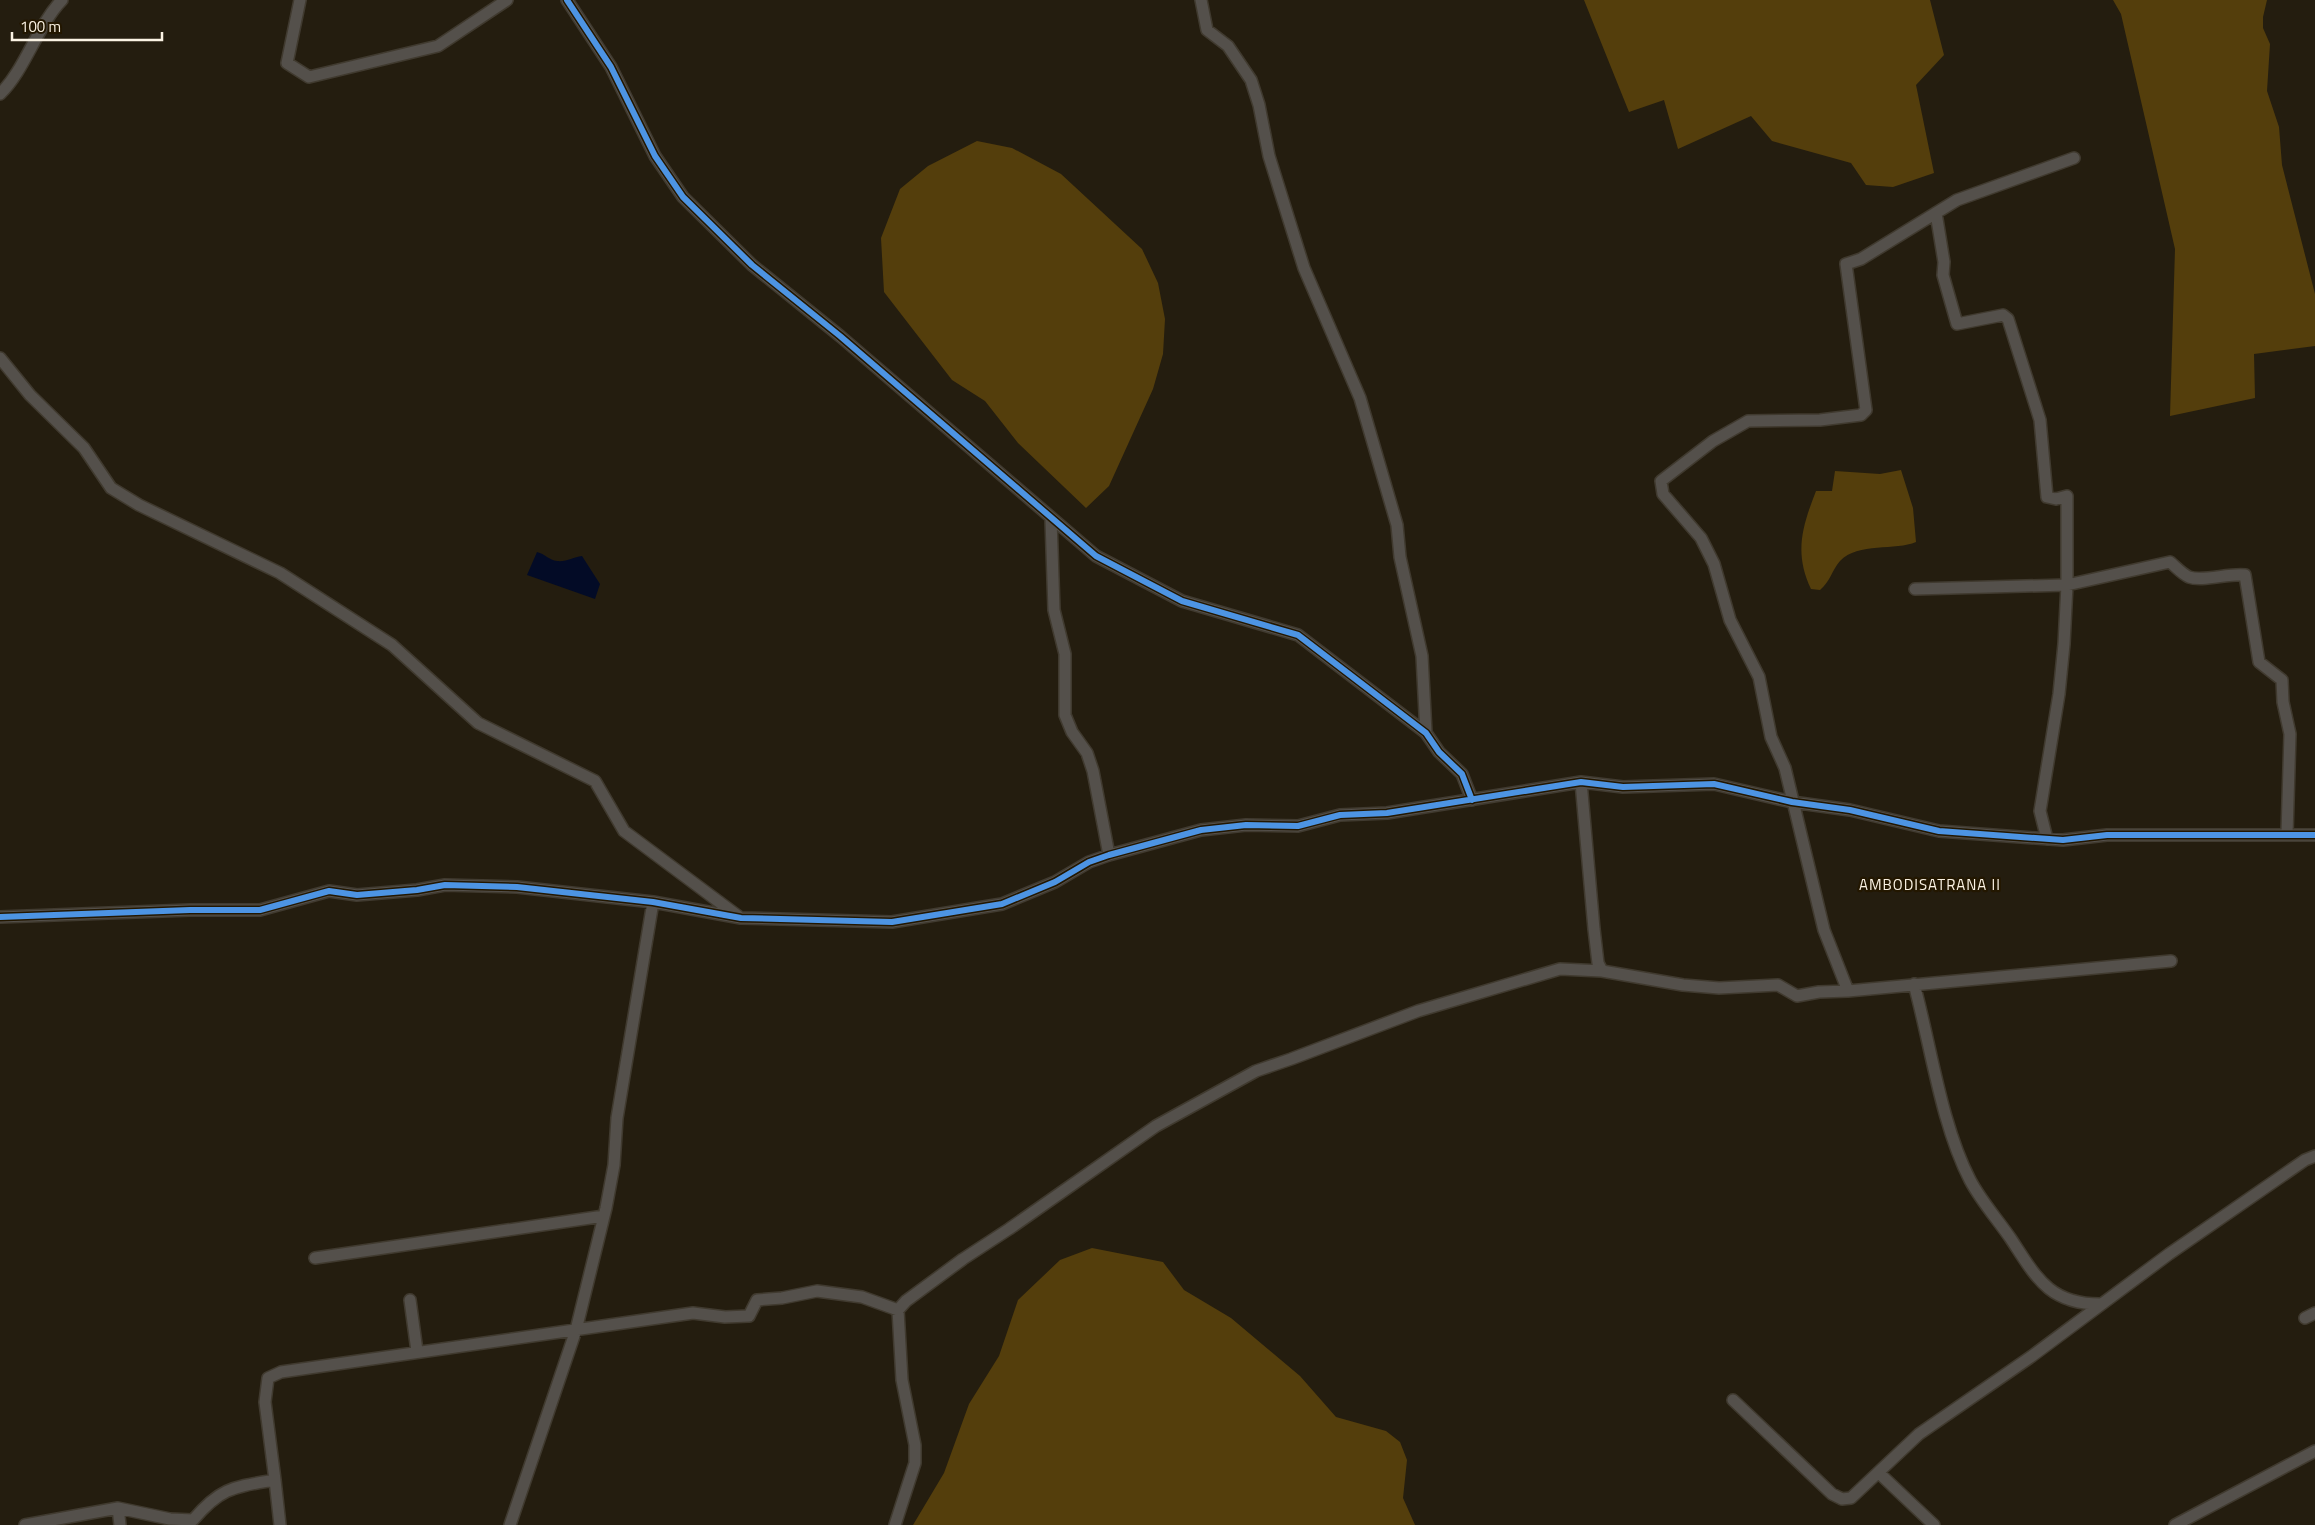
<svg xmlns="http://www.w3.org/2000/svg" width="2315" height="1525" font-family="'Titillium Web',sans-serif">
<style>
.green{fill:#543e0c}
.water{fill:#030b26}
.lines{fill:none;stroke-linecap:round;stroke-linejoin:round}
.minor-casing{stroke:#403a2f;stroke-width:14}
.minor{stroke:#54504b;stroke-width:11}
.cycleway-casing{stroke:#231700;stroke-width:9}
.cycleway{stroke:#4d94e3;stroke-width:6}
.labels{text-anchor:middle;dominant-baseline:central;stroke-width:4.5;stroke-linejoin:round;paint-order:stroke}
.neighbourhood-label{font-size:15px;letter-spacing:1px;fill:#fbf3e4;stroke:#231700}
</style>
<rect width="100%" height="100%" fill="#241d0f"/>
<path class="green" d="M1584,0H1930L1944,55L1916,85L1934,173L1893,187L1866,185L1851,163L1772,141L1751,116L1678,149L1664,100L1629,112Z
M2113,0H2267L2263,17V28L2270,44L2267,91L2279,127L2282,165L2315,294V346L2254,354L2255,398L2170,416L2175,249L2121,14Z
M977,141L1012,148L1061,174L1142,249L1158,283L1165,319L1163,354L1153,389L1109,486L1086,508L1018,443L985,401L952,380L884,292L881,238L900,189L928,166Z
M1901,470L1913,508L1916,542C1896,551 1858,542 1840,561C1832,570 1830,582 1820,590L1811,589C1794,553 1802,527 1816,491H1832L1835,471L1880,474Z
M1092,1248L1163,1262L1184,1290L1231,1318L1300,1376L1336,1417L1386,1431L1400,1442L1407,1460L1403,1498L1415,1525H913L944,1473L969,1404L999,1356L1018,1300L1060,1260Z"/>
<path class="water" d="M537,552C545,554 549,560 557,561C567,562 573,557 582,556L600,584L595,599L527,575Z"/>
<g class="lines">
<g class="minor-casing">
<path id="minor" d="M300,0L287,63L309,77L438,46L507,0
M567,0L611,67L655,156L683,197L752,265L840,336L1096,556L1182,601L1298,635L1426,733L1439,752L1462,774L1472,800
M1201,0L1207,30L1228,46L1251,80L1259,105L1269,156L1304,268L1360,398L1397,525L1400,557L1422,656L1426,733
M0,94C25,70 37,26 62,0
M2074,158L1957,200L1861,259L1846,264L1866,410L1861,415L1820,420L1748,421L1713,441L1661,481L1663,494L1701,538L1714,564L1730,620L1759,677L1771,737L1785,768L1824,930L1848,991L2171,961
M1936,213L1944,262L1943,275L1957,324L2003,315L2008,319L2040,420L2047,497L2056,499L2067,496V585L2064,644L2059,694L2040,811L2047,839
M0,358L30,395L84,448L111,488L139,505L280,573L392,645L478,723L595,781L624,831L738,916
M1051,519L1054,610L1065,654V715L1072,732L1087,753L1093,771L1109,855
M1915,589L2067,585L2170,562C2175,566 2182,574 2189,577C2202,582 2229,573 2245,575L2259,662L2282,680L2283,702L2290,734L2287,834
M1581,782L1594,929L1598,963L1602,971L1683,985L1719,988L1778,985L1797,996L1819,992L1848,991
M0,917L190,910H260L329,891L357,895L417,890L445,885L517,887L653,902L741,918L892,922L1002,904L1055,882L1089,862L1109,855L1201,830L1246,825L1298,826L1340,815L1387,813L1581,782L1623,787L1714,784L1792,802L1850,810L1939,831L2063,840L2107,835H2315
M1914,984C1931,1046 1941,1124 1970,1180C1981,1201 1998,1220 2011,1239C2036,1277 2049,1304 2100,1304
M315,1258L604,1216
M410,1300L417,1351
M2305,1318L2315,1313
M1733,1400L1832,1494L1842,1499L1851,1498L1919,1434L2032,1356L2169,1254L2305,1160L2315,1156
M1879,1473L1934,1525
M275,1480L280,1525
M118,1508L120,1525
M25,1525L118,1508L170,1519L193,1520C221,1487 234,1487 275,1480L265,1402L268,1378L281,1372L693,1313L725,1317L749,1316L757,1300L782,1298L817,1291L862,1297L898,1310
M510,1525L576,1330L606,1208L614,1165L617,1118L653,902
M895,1525L915,1463V1445L902,1380L898,1310L906,1301L963,1259L1009,1229L1156,1126L1256,1071L1291,1059L1418,1011L1560,969L1602,971
M2175,1525L2315,1451"/>
</g>
<use href="#minor" class="minor"/>
<g class="cycleway-casing">
<path id="cycleway" d="M567,0L611,67L655,156L683,197L752,265L840,336L1096,556L1182,601L1298,635L1426,733L1439,752L1462,774L1472,800
M0,917L190,910H260L329,891L357,895L417,890L445,885L517,887L653,902L741,918L892,922L1002,904L1055,882L1089,862L1109,855L1201,830L1246,825L1298,826L1340,815L1387,813L1581,782L1623,787L1714,784L1792,802L1850,810L1939,831L2063,840L2107,835H2315"/>
</g>
<use href="#cycleway" class="cycleway"/>
</g>
<g class="labels">
<g class="neighbourhood-label">
<text x="1930" y="884">AMBODISATRANA II</text>
</g>
</g>
<path d="M12 32v8h150v-8" fill="none" stroke="#fbf3e4" stroke-width="2.5"/>
<text x="20" y="32" font-size="15" fill="#fbf3e4" stroke="#231700" stroke-width="4" paint-order="stroke">100 m</text>
</svg>
